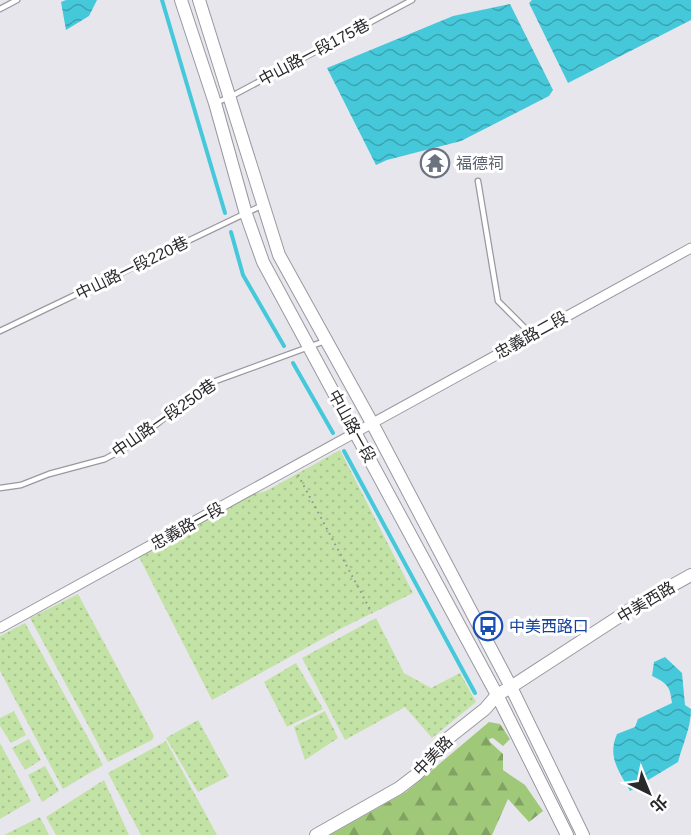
<svg xmlns="http://www.w3.org/2000/svg" width="691" height="835" font-family="Helvetica,'Noto Sans TC',sans-serif">
<style>
.forest{fill:url(#forest-firs)}
.garden{fill:url(#garden-dots)}
.water{fill:url(#water-waves)}
.lines{fill:none;stroke-linecap:round;stroke-linejoin:round}
.stream{stroke:#45c9da;stroke-width:4}
.building{fill:#f6b0d1;stroke:#817a7d;stroke-width:1.5;filter:url(#shadow)}
.service-casing{stroke:#9a989f;stroke-width:7}
.minor-casing{stroke:#9a989f;stroke-width:11}
.tertiary-casing{stroke:#9a989f;stroke-width:14}
.path{stroke:#908e93;stroke-width:2;stroke-dasharray:1.5 4.5;stroke-linecap:butt}
.service{stroke:#fff;stroke-width:4.5}
.minor{stroke:#fff;stroke-width:9}
.tertiary{stroke:#fff;stroke-width:12}
.labels{text-anchor:middle;dominant-baseline:central;stroke-width:6;stroke-linejoin:round;paint-order:stroke}
.street-label{font-size:16px;fill:#29282b;stroke:#fff}
.worship-label{font-size:16px;fill:#5b616d;stroke:#fff;text-anchor:start}
.transit-label{font-size:16px;fill:#164399;stroke:#fff;text-anchor:start}
</style>
<defs>
<pattern id="forest-firs" width="22" height="20" patternUnits="userSpaceOnUse" patternTransform="scale(1.5)"><rect width="22" height="20" fill="#9fc879"/><path d="M5 1l3.5 6h-7zM16 11l3.5 6h-7z" fill="#82a263"/></pattern>
<pattern id="garden-dots" width="8" height="8" patternUnits="userSpaceOnUse" patternTransform="scale(1.5)"><rect width="8" height="8" fill="#c2e3a5"/><path d="M2 2h.1M6 6h.1" fill="none" stroke="#a7c38e" stroke-width="1.8" stroke-linecap="round"/></pattern>
<pattern id="water-waves" width="16" height="10" patternUnits="userSpaceOnUse" patternTransform="scale(1.5)"><rect width="16" height="10" fill="#45c9da"/><path d="M0 5q4-4 8 0t8 0" fill="none" stroke="#3aa3b1"/></pattern>
<filter id="shadow"><feDropShadow dx="2.5" dy="4" stdDeviation="3" flood-color="#0004"/></filter>
</defs>
<rect width="100%" height="100%" fill="#e8e6ed"/>
<path class="forest" d="M489,722L500,724L510,739L503,746L493,738L489,739L490,742L503,754V770L525,785L543,811L529,822L508,799L492,835H330L406,792Z"/>
<path class="garden" d="M340,450L413,593L342,628L212,700L137,553L235,499L266,491Z
M78,594L154,736L152,740L108,762L30,618Z
M376,618L404,673L431,688L460,673L476,702L432,738L405,707L345,740L302,658Z
M25,623L103,765L63,789L0,671V636Z
M296,663L323,709L287,727L264,682Z
M14,711L26,735L11,743L0,726V718Z
M325,711L338,738L305,760L294,727Z
M198,720L229,776L198,792L166,738Z
M29,739L41,760L25,770L12,748Z
M166,741L217,835H141L108,773Z
M0,743L31,801L0,819Z
M45,766L59,791L42,802L28,775Z
M104,780L129,835H56L46,817Z
M40,817L49,835H4Z"/>
<path class="water" d="M66,0H97L89,16L66,30L61,2Z
M532,0H691V20L568,83L529,3Z
M510,4L553,90L549,96L461,141L387,160L376,165L327,68L453,16Z
M665,657L682,673L685,705L691,709C691,728 683,743 678,762L630,791C619,771 607,757 617,734L635,727L638,719L672,703C670,686 667,683 652,676L654,662Z"/>
<g class="lines">
<path class="stream" d="M162,0L225,213
M231,232L243,275L284,346
M293,363L333,433
M344,451L475,693"/>
</g>
<path class="building" d="M431,156L443,164L439,170L427,163Z"/>
<g class="lines">
<g class="service-casing">
<path id="service" d="M0,9L17,0
M215,103L230,97L412,0
M478,181L498,301L532,335
M0,331L263,205
M0,488L21,485L49,474L105,459L129,446L191,397L213,382L325,341"/>
</g>
<g class="minor-casing">
<path id="minor" d="M0,628L691,248"/>
</g>
<g class="tertiary-casing">
<path id="tertiary" d="M181,0L215,103L246,214L263,262L497,695L567,835
M199,0L279,255L372,423L511,687L583,835
M316,835L399,788L416,775L427,764L442,743L485,709L497,695L511,687L637,605L691,575"/>
</g>
<path class="path" d="M298,475L372,613"/>
<use href="#service" class="service"/>
<use href="#minor" class="minor"/>
<use href="#tertiary" class="tertiary"/>
</g>
<defs>
<g id="temple-ring" transform="scale(1.5)"><circle r="9.5" fill="#fff" stroke="#6b7280" stroke-width="1.5"/><path d="M0-6L5-2H3V0L6.5 2.5H4V6H1.5V3h-3V6H-4V2.5H-6.5L-3 0V-2H-5Z" fill="#6b7280"/></g>
<g id="bus-ring" transform="scale(1.5)"><circle r="9.5" fill="#fff" stroke="#1a4fb4" stroke-width="1.5"/><path d="M-5-6H5V4H4V6H2V4H-2V6H-4V4H-5ZM-3.5-4V0h7V-4ZM-3.5 1.2v1.5H-2V1.2ZM2 1.2v1.5H3.5V1.2Z" fill="#1a4fb4"/></g>
</defs>
<g fill-rule="evenodd">
<use href="#temple-ring" x="435" y="163"/>
<use href="#bus-ring" x="488" y="626"/>
</g>
<g class="labels">
<g class="street-label">
<text transform="translate(314 52) rotate(-28)">中山路一段175巷</text>
<text transform="translate(132 268) rotate(-26)">中山路一段220巷</text>
<text transform="translate(531 335) rotate(-29)">忠義路二段</text>
<text transform="translate(164 418) rotate(-35)">中山路一段250巷</text>
<text transform="translate(352 426) rotate(61)">中山路一段</text>
<text transform="translate(187 526) rotate(-29)">忠義路一段</text>
<text transform="translate(646 602) rotate(-31)">中美西路</text>
<text transform="translate(433 756) rotate(-46)">中美路</text>
</g>
<g class="worship-label">
<text x="456" y="163">福德祠</text>
</g>
<g class="transit-label">
<text x="509" y="626">中美西路口</text>
</g>
</g>
<g transform="translate(649 793) rotate(137)" stroke="#ffffff" stroke-width="4.5" paint-order="stroke">
<path d="M0-4.5L10 22L0 15L-10 22Z" fill="#29282b"/>
<text y="-9" font-size="16" font-weight="bold" text-anchor="middle" fill="#29282b">北</text>
</g>
</svg>
